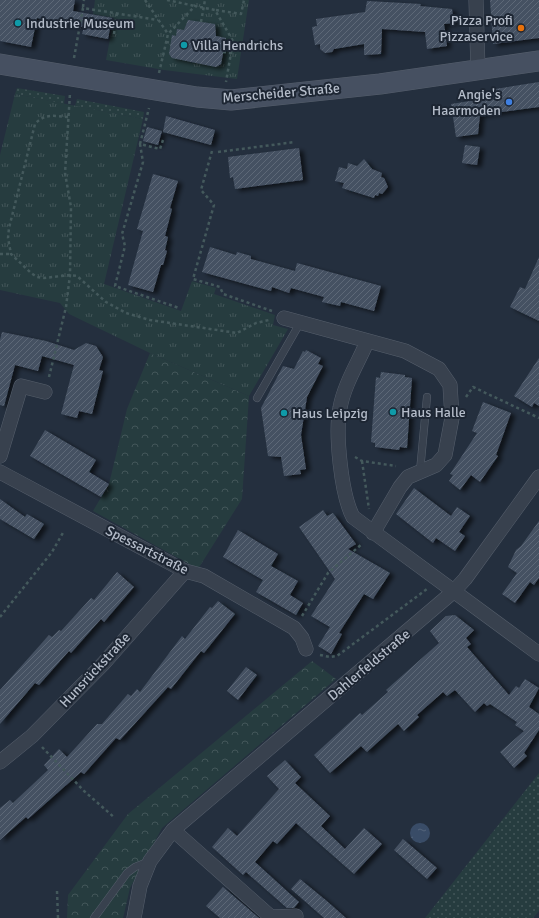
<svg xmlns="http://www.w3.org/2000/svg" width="539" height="918" font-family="Signika,sans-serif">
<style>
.grass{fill:url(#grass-dots)}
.forest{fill:url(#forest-crowns)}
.park{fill:url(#park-tufts)}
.water{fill:url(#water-ripples)}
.building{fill:url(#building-hatch);filter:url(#shadow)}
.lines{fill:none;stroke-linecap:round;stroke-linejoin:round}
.lane-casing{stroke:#565f6c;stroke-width:8}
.street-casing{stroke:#565f6c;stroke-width:15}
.secondary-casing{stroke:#565f6c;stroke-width:21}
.path{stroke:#44595c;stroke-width:2.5;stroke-dasharray:3 3;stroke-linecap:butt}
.lane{stroke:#38414e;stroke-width:7}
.street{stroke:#38414e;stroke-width:14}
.secondary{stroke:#465061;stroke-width:20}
.culture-dot{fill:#0f9aa8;stroke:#1d2633;stroke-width:1.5}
.food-dot{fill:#e8710a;stroke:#1d2633;stroke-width:1.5}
.shop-dot{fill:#3f7fe0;stroke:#1d2633;stroke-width:1.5}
.labels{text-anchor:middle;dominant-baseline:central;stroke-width:4;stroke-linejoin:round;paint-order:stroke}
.poi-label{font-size:14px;fill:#b4bcc9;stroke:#1d2633;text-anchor:start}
.street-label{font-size:14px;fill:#b4bcc9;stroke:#1d2633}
</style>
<defs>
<pattern id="grass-dots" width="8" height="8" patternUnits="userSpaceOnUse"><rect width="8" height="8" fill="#263c3f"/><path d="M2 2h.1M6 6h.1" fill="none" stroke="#435659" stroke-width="1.8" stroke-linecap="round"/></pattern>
<pattern id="forest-crowns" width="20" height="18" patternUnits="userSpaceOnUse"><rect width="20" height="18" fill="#263c3f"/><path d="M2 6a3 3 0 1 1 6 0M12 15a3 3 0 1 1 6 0" fill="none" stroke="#435659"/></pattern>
<pattern id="park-tufts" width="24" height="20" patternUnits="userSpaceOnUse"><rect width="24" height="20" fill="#263c3f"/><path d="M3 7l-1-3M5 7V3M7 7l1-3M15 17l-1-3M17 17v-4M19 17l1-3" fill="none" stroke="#435659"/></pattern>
<pattern id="water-ripples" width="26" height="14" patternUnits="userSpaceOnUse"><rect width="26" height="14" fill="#394c67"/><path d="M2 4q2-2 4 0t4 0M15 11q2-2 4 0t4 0" fill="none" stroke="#53647b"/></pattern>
<pattern id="building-hatch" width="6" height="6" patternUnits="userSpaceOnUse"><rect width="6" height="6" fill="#455162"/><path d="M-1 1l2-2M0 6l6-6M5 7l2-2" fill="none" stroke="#5d6877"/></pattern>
<filter id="shadow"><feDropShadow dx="4.5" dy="2.5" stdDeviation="2" flood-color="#0009"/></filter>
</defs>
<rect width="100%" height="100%" fill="#242f3e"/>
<path class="grass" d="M17,88L65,96L64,104L15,94Z
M77,99L144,112L143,119L75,106Z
M539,773V911L533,918H425Z"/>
<path class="forest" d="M150,353L249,396L242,499L198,569L93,511L109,484L127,409Z
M312,661L336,679L162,828L130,888L123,918H67L68,895L128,814Z"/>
<path class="park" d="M95,0H249L237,79L164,70L106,60L114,18L93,14Z
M15,94L143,119L104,284L181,311L192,281L216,288L214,294L275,315L273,325L288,329L249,396L150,353L69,314L60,303L0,290V155Z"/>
<path class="water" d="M410 833a10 10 0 1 1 20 0a10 10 0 1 1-20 0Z"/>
<path class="building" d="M0,0H75L73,11L112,18L108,39L82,34L84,27L37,18L31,47L0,41Z
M490,0H539V38L493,44Z
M367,1L421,4L420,6L452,9L454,23L444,24L447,46L427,49L425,32L382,29L381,54L364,55V44L334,49L332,52L325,53L320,49V44L315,45L312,27L317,26L316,19L365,12Z
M188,20L215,24L216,36L226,38L221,64L216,67L172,58L169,54L172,35L176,36L177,29L184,30Z
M539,82V107L480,115L478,134L456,137L451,104L496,97L495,89Z
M166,116L215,130L211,145L163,132Z
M147,127L162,131L158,145L143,141Z
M465,145L480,147L477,165L462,163Z
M299,148L303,180L235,189L233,177L230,178L228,157Z
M364,159L372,169L382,173L381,177L384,178L388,187L382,194L379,193L378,196L375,195L374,198L342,188L344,183L335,181L339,167L347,169L348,163L357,166Z
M153,174L178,181L170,208L172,209L165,236L168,237L165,250L167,251L163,265H161L153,292L128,285L143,231L137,229Z
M210,247L236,255L237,252L251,256V259L295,271L297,263L381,286L374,311L341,302L340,306L322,302L324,297L291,288L289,293L272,287L271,291L202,272Z
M539,257V321L510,307L520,287L525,289Z
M2,332L46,341L74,350L86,343L96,346L103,357L99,370L103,371L92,414L79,411L77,418L61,414L74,365L42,356L38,371L15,365L4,406L0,405V340Z
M306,350L321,358L318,364L323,366L307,397L301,435L306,469L300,470L301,474L284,476L281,457L268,456L261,408L283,366L294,369L303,351L305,352Z
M539,358V406L534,403L532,407L514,396Z
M381,372L405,375V377L412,378L407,448L400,447L399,450L375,447V443L371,442L376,377L380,378Z
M483,402L511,413L496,455L498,456L480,482L471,475L460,490L449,481L453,475L450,474L477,433L472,431Z
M45,430L96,460L89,472L109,484L101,497L30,456Z
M414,488L451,516L457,507L470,516L459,532L465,536L455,551L436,538L433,543L396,514Z
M0,499L25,517L27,514L44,524L34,539L0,519Z
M323,510L327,516L333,513L356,544L348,549L390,573L373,599L364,594L339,633L342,634L331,654L318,646L330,627L311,616L335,579L299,527Z
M539,521V578L534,585L530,582L515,603L502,594L517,573L508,567L516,550L521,546Z
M238,530L278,554L271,566L298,581L290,595L303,603L296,615L256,592L263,580L223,557Z
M117,572L134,587L104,622L101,619L71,653L69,651L39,685L35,683L0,724V690L49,635L52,637L59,630L61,631L91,598L94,600Z
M218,601L235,614L204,653L201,651L171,689L168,687L120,740L116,738L84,774L81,772L28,819L26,817L0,840V808L10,800L13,803L31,786L48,770L44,765L59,749L67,757L97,724H102L128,694L131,696L137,689L140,692L182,636L185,639L210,607L212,608Z
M455,615L474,630L466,638L471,644L467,647L509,695L516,686L519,688L525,679L539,688L529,707L539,714V730L524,753L527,756L514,768L500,752L524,731L515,725L517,722L490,704L487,706L484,703L475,712L455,690L447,696L443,692L417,715L419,717L404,731L398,724L367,752L361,746L330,773L314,755L360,713L362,715L388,692L386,690L439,643L430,631L446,616Z
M246,667L257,675L238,700L227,691Z
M285,760L301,777L295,783L330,816L321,826L345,849L364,828L382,844L354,874L296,823L277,844L273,841L255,862L299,902L294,908H287L246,872L243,875L212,847L228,828L237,836L279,789L267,776Z
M403,839L437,868L427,879L394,850Z
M300,879L328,902L346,918H324L291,889Z
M223,887L259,918H220L206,906Z"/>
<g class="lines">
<g class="lane-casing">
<path id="lane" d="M257,398L300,323
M420,471L427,397
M94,918L127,873L135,867L150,861"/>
</g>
<g class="street-casing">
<path id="street" d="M476,0L478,70
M284,318L405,351L439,369L450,385L452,418L445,455L436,465L408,477L400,487L373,533
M367,342C358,363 344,385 340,408C335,433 341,494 353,517L539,654
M0,456L21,386L45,392
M0,472L185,571L204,576L294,628L302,638L306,649
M0,762L32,736L103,664L185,571
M173,830L271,917L296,916
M134,918L140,886L150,861L173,830L453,592L465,579L539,477"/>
</g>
<g class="secondary-casing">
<path id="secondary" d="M0,64L197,97L231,100L380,84L539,61"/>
</g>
<path class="path" d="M145,0L168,34
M167,0L195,6
M83,7L84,0
M216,10L241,14L244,0
M201,22L205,0
M114,34L117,13
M166,42L171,43
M223,52L231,53L226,82
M74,58L83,8L158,20
M159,73L168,34L195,6L215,10L233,41L231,53
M68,117C55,116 45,113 35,124L9,228L8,238L11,254L31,273L37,277L44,278L70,275L77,276L106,302L126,313L150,320L237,333L256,323L269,320
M163,140L160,149L140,144L143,162L122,234L125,246L115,286L179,308
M140,144L149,108
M212,151L201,190L214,205L193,279L220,287L223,294L272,311
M218,152L295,142
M0,254H11
M49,377L66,307L70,275L71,207L65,173L70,93
M466,397L473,387L539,418
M355,457L362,461L396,466
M362,461L369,509
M302,616L328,573L362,544
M0,617L52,552L64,531
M320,655L330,657L337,656L427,589
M42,747L84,791L115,818
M57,891L58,918"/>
<use href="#lane" class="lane"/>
<use href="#street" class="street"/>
<use href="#secondary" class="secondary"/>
</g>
<g class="culture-dot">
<circle cx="18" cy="23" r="4"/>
<circle cx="184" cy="45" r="4"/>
<circle cx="393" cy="412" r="4"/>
<circle cx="284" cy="413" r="4"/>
</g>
<circle class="food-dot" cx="521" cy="28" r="4"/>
<circle class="shop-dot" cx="509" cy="102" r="4"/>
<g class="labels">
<g class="poi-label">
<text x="513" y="20" text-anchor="end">Pizza Profi<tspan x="513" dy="16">Pizzaservice</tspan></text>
<text x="26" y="23">Industrie Museum</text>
<text x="192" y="45">Villa Hendrichs</text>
<text x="501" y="94" text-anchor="end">Angie's<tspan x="501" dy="16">Haarmoden</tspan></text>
<text x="401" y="412">Haus Halle</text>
<text x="292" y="413">Haus Leipzig</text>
</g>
<g class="street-label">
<text transform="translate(281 93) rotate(-5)">Merscheider Straße</text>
<text transform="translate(147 550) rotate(27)">Spessartstraße</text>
<text transform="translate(369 665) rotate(-40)">Dahlerfeldstraße</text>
<text transform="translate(95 670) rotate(-47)">Hunsrückstraße</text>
</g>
</g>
</svg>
